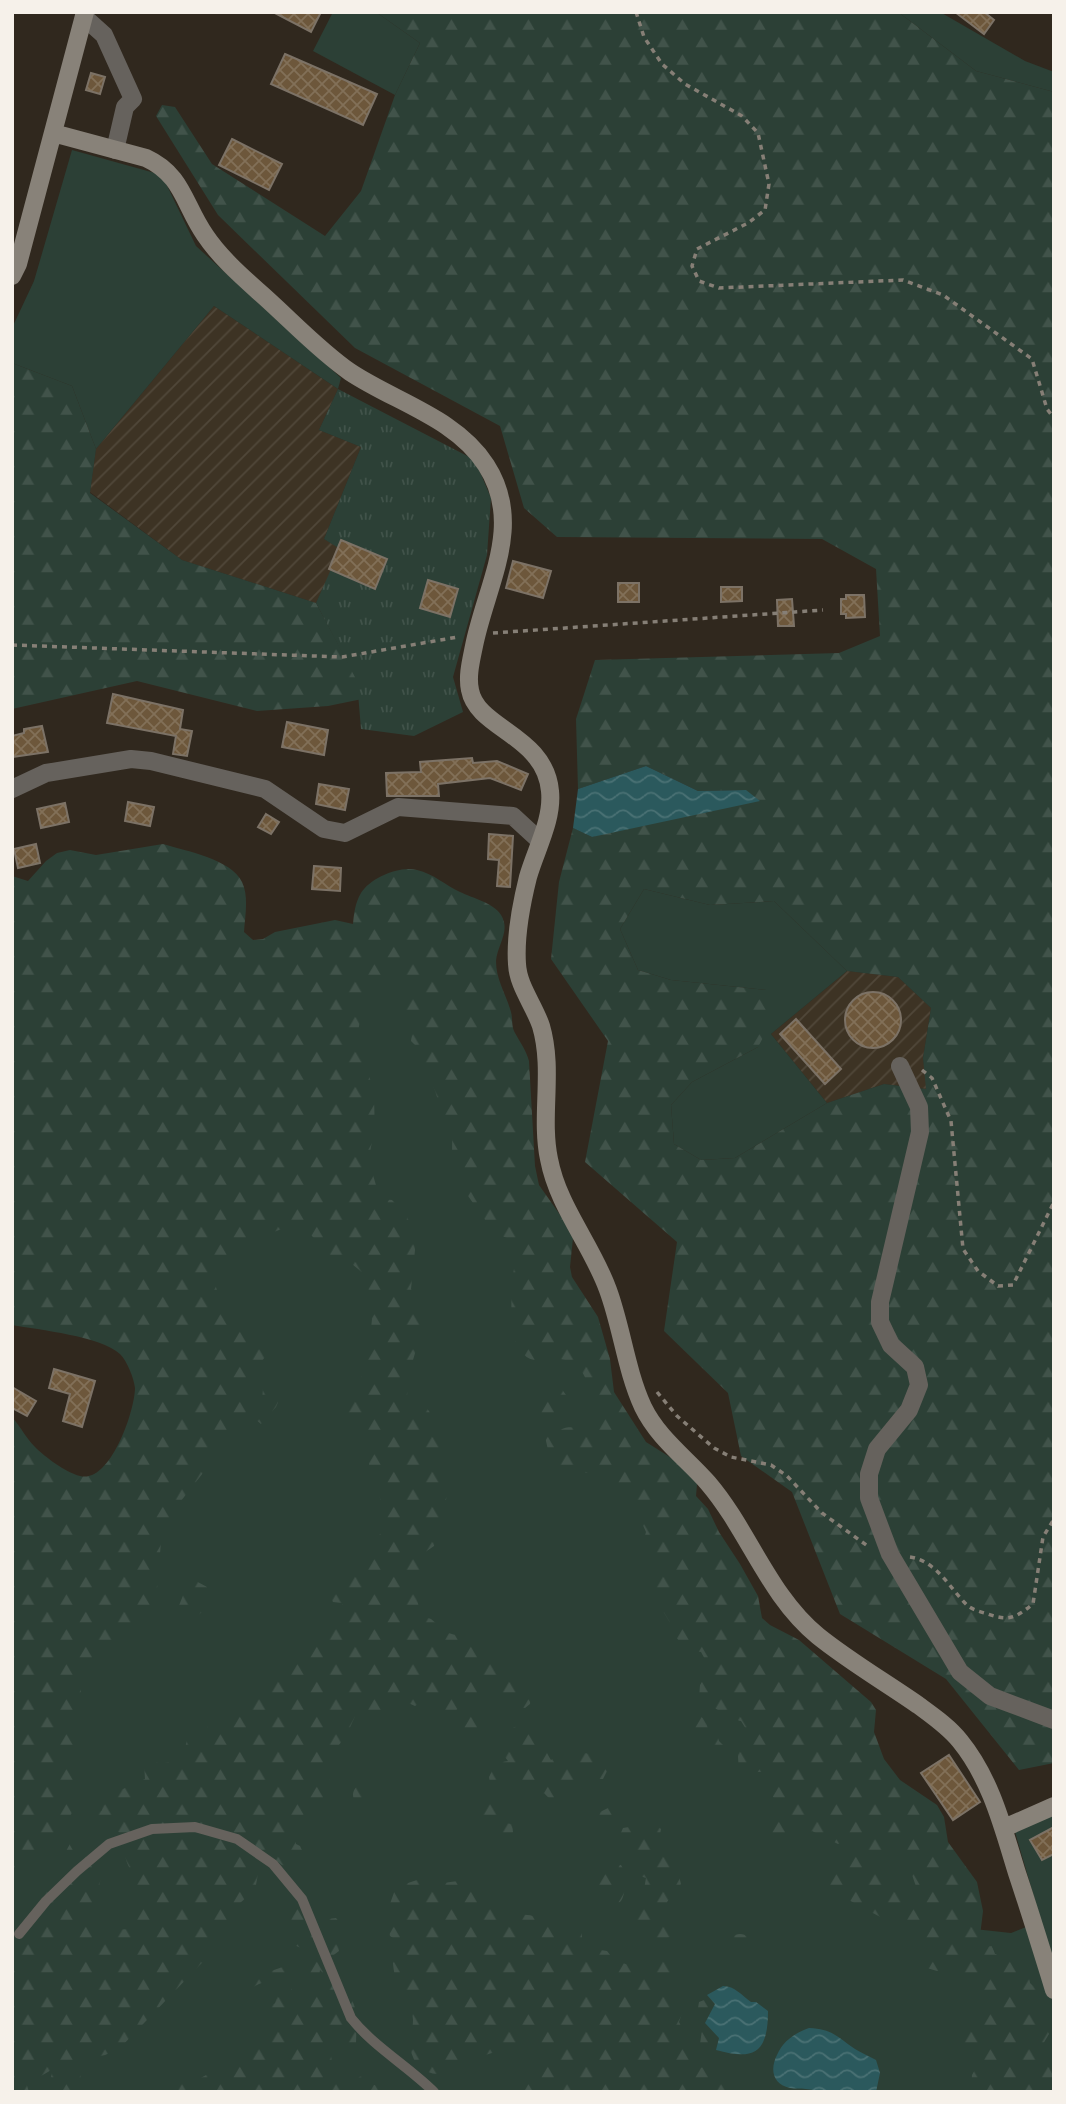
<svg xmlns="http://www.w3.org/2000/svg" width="1066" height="2104" font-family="'DejaVu Sans',sans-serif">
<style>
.industrial{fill:url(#industrial-furrows)}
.green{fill:#2c4036}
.forest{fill:url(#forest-firs);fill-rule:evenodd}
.park{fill:url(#park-tufts)}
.water{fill:url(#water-waves)}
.building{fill:url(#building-cross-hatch);stroke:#7c7266;stroke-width:2}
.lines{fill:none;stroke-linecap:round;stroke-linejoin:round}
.path{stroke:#867f76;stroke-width:3.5;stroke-dasharray:5 5;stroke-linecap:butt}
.lane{stroke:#66625d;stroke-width:10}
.street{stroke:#66625d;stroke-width:18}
.secondary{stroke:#888279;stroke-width:18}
</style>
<defs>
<pattern id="industrial-furrows" width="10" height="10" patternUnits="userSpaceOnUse" patternTransform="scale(1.75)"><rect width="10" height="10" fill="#3d3324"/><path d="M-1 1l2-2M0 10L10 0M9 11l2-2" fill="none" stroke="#504739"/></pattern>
<pattern id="forest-firs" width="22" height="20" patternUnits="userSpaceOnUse" patternTransform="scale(1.75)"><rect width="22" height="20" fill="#2c4036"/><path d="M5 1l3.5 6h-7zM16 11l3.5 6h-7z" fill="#41534a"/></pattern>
<pattern id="park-tufts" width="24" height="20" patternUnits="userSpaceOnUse" patternTransform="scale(1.75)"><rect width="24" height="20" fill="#2c4036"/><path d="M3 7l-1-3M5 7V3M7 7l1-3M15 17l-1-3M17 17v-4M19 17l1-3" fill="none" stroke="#41534a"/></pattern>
<pattern id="water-waves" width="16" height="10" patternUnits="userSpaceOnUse" patternTransform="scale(1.75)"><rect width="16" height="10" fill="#2b595d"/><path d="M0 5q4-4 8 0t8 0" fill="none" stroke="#4a7174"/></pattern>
<pattern id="building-cross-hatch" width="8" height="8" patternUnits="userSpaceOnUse" patternTransform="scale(1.75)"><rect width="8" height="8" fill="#6d573b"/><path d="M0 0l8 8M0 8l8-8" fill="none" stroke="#827058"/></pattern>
</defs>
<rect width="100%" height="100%" fill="#30281e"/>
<path class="industrial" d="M214,306L338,389L319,430L361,447L324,539L341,549L316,603L182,560L90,492L96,449Z
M847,971L898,977L931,1008L923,1058L927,1089L884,1084L827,1103L771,1034Z"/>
<path class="green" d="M333,12H376L420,43L395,95L313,51Z
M898,12H940L1025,61L1054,72V92L976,71Z
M72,150L162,175L196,246L341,378L338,389L214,306L96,449L72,386L12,363V328L34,281Z
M644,889L710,905L774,901L847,971L771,1034L827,1103L735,1158L701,1160L674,1144L671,1105L692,1082L758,1047L766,990L671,980L638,970L620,929Z
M439,950L552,1277L709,1615L965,1928L1011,1933L1041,1921L1015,1832L1054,1814V2092H12V1682L161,1465L261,982Z"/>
<path class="forest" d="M376,12H898L976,71L1054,92V1763L1019,1770L946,1679L840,1614L792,1492L741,1456L728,1393L664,1331L677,1242L585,1162L608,1041L551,959L559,882L573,828L592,837L746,790L698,791L646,766L578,789L576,719L595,660L839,653L880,636L876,569L822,539L557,537L524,508L500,426L355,348L218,215L156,116L162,105L175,107L212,164L325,236L361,191L395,95L420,43ZM644,889L710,905L774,901L847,971L898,977L931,1008L923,1058L926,1089L884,1084L827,1103L735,1158L701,1160L674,1144L671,1105L692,1082L758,1047L774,1017L766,990L671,980L638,970L620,929Z
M12,363L72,386L96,449L90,493L182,560L316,603L367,698L328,706L257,711L137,681L12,709Z
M163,844C186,851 231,859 242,882C249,896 245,917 244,932L253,940L263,939L275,932L335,920L353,924C354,914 355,903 361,893C370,878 400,865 417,870C434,874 445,885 460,892C472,898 494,903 501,915C511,931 497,945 496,961C496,980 506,994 511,1012C513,1019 511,1026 515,1033C520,1042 526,1050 529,1061L535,1166L539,1185L570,1229L573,1238L570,1267L572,1277L598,1317L610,1359L614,1392L646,1442L684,1466L697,1484L696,1496L708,1509L719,1532L740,1564L758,1596L762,1618L770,1625L799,1640L871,1702L876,1710L874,1732L884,1759L900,1780L937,1805L944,1817L948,1842L977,1882L983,1911L980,1936L974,1950L961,1959L953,1958L946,1969L937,1971L927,1968L929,1953L921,1944L905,1941C905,1933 902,1927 903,1919L917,1906L923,1907L908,1863L896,1853L890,1857L882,1855L884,1860L882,1868H894L898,1873L893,1879L897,1885L903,1881L901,1910L895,1916L884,1919L832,1891L825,1880C826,1876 826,1872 829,1868C837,1857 847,1856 849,1839L838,1844L812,1831L803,1836L766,1833L762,1823L768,1811L777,1803L770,1792L777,1779L773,1772C760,1771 751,1774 739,1770C738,1755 735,1740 746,1729L741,1721C733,1720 708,1704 699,1698L700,1685L705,1675L704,1669L706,1661L701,1652L685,1649L676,1637L679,1627L670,1623L663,1611L667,1600L647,1593L648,1578L655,1566L649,1557L641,1549L646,1532C635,1507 623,1480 594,1473C587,1471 578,1475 571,1476L560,1469L551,1448L548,1450L544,1432L545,1425L540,1420L536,1402L545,1389L550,1388L554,1391L561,1388L571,1402L568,1418C558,1421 555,1425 551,1434L552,1437C555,1435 557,1431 560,1430C573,1422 591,1436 597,1418C599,1409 595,1400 591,1393C588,1385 585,1375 580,1369C559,1346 537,1375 519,1349C510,1336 511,1297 512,1281C513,1271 517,1259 516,1249C514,1238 504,1238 496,1233C490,1228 460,1185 456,1177C450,1161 453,1141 452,1124L445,1123L441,1116L436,1112V1107L439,1103C436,1094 433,1081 425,1076L424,1067L420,1062L422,1052L411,1041L413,1027C404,1019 399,1007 402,994L410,989L402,976L385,974C379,993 362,1005 359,1026C357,1047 365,1060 370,1079C379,1111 373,1145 364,1176L373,1175L380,1199L392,1200L407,1216L413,1234L415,1250L411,1289L422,1314L421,1333L413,1360L414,1368L406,1399L414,1395L429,1411L434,1422L436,1438L440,1445V1453L435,1465L441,1477L440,1485L447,1491L446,1500L439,1506L440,1514L434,1546L424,1553C426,1558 429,1563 428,1569C428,1575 423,1577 420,1582C414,1592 417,1609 426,1617C427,1618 429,1618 431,1619C439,1625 445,1635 458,1635C461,1636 465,1633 468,1633C483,1634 502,1657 504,1671L515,1675L519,1688L526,1690L531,1696L530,1704L525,1708L516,1707L499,1694L485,1698L470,1699L455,1711L445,1710L432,1701L426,1704L421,1702L415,1706L406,1702L402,1706L392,1705L387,1716L376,1720L357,1712L346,1736L331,1755L335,1769C324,1781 329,1801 319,1812L311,1809L306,1810L302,1818L295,1819L289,1827L293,1831L296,1844L300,1846L308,1863L303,1869L282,1865L270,1856L267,1869L258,1874L255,1890L240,1903L236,1911L231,1913L229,1925H224L222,1942L119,2049L105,2055L76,2061C81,2072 83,2081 75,2092L60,2090L51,2077L53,2069L41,2076L18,2074L16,2082L25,2079L29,2092H12V1943L26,1939L37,1918L43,1913L41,1897L59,1874V1864L71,1842L80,1840L87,1844L102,1872L93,1917L109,1930L130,1929L138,1905L131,1899L130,1893L136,1882C131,1867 120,1859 128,1843C121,1831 110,1823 98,1834L91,1825L94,1816L102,1810L103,1798L145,1779L144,1763L152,1760L160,1764L174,1761L173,1755L185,1749L189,1730L196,1728L206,1730L213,1715L222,1717L227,1725L232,1724L237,1707L244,1703L250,1708L260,1683L266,1678L276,1680L281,1677L282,1665L300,1657L308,1636L317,1627L335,1625L342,1619V1603L333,1602L329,1595C332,1586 335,1582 345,1582L349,1571L357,1568L360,1559L375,1551C378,1541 385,1514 390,1507L382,1504L379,1495L381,1486C368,1474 368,1460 367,1444L375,1437L368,1434L358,1416L348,1414L342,1407L346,1388L362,1383L361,1366L374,1336L371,1329L372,1319L366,1308C373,1276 365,1274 341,1256L333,1258L311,1235L314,1222L297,1223L233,1248L219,1263L215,1284L220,1300L247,1329L259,1330L267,1344L265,1357L254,1371L244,1421L173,1511L162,1530L157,1589L145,1617L92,1666L82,1680C78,1712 76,1745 74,1777C73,1787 77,1795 75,1804C68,1829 36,1867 12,1877V1417C20,1426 26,1438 35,1447C45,1457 65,1472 80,1476C110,1484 135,1411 135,1388C134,1378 127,1361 120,1354C100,1336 40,1330 12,1325V876L28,881L46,861L57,853L70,850L96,855Z
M267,1386L277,1391L280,1398L276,1407L261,1424L253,1417L254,1407L262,1401L263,1388Z
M196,1581L207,1587C209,1601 207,1612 193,1618L185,1616L178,1608L186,1588Z
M467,1704C482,1706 483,1721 478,1733L470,1736L454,1730L451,1718L463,1710Z
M697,1714L706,1720L708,1729L717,1734L719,1741L724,1746V1754L717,1758C708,1754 707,1747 700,1742V1733L694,1731L687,1723L690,1717Z
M522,1724C535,1727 544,1748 551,1760L559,1754L566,1761L568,1757L578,1760L579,1753C593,1752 601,1758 607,1771L603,1779H591L589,1783L582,1780L578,1784L573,1783L565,1787V1798C555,1803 551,1801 544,1793L540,1797L531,1799L514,1785L510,1787L504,1783L502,1787L495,1790C502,1799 502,1805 497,1816L489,1818L479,1814L477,1794L490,1784L489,1777L492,1771L501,1768L502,1762L508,1761L499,1749C501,1732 507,1730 522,1724Z
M353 1795a11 11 0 1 1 22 0a11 11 0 1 1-22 0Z
M616,1804C623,1814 622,1821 614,1830L603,1827L598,1820L600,1812Z
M645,1817L661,1829L658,1845L674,1855L680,1864L678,1872L681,1884L667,1902L672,1926L670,1937C655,1943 644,1939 632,1929L638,1899L643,1895L646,1878L637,1875C631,1865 632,1861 637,1852C628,1854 621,1857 616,1848L621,1840L620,1835L623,1828L629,1827L631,1821Z
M499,1822L512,1824L513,1832L510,1841L502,1845L493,1832V1824Z
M611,1864L621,1865L628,1877C621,1897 628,1907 601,1905C595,1890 596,1873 611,1864Z
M420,1879L443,1883L458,1881L466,1884L476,1894L486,1896L500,1906L508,1903L522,1915C538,1913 549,1928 563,1933L574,1924L582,1929V1942L594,1949L607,1951C617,1966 633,1966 651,1965C659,1958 666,1956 676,1957L677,1978L672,1982C675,1995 671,2003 682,2013L679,2022L682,2028V2035L689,2038L696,2055L694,2069L709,2066L719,2069L723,2080L735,2087L737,2092H504V2086L511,2080L519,2081L522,2085L528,2077L543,2073L546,2062L527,2042L476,2058L469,2068C454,2067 443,2078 428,2072C421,2069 415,2063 413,2057C407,2044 413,2033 413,2020C413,2006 400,1988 395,1975C393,1969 393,1960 392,1954L399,1946V1942L390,1936L386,1915L396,1887Z
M292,1894L313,1906V1910H318L321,1918L306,1920L302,1925H310L316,1941L312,1944H304L301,1948L294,1945L290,1933L296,1924L283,1912L286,1899Z
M336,1918L344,1928L343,1936L337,1938L339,1951L331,1957L339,1974L347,1985L345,1990C361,2009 356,2023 356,2045L334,2049L331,2054L332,2065L327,2069L329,2071H336L342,2077L344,2082L349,2080L356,2082L359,2077L367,2075L373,2079L372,2085H378L394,2092H287L283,2086L276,2092H175L178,2076L183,2073L187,2079L193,2082L210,2073H224L223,2063L241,2066C247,2050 249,2031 271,2031L270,2006L275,2003L277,1996L273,1985L281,1981L288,1982L295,1996L308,1991L319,1992L322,1987V1972L320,1970L319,1976L313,1977L309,1973L304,1975L297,1971C285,1978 272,1979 259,1984C252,1987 247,1993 239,1993C247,1974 276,1971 293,1963C299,1960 301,1956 308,1954V1950L322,1939L323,1924L328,1919Z
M729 1945a11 11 0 1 1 22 0a11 11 0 1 1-22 0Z
M992,1946L995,1954C1011,1954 1012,1949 1024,1963L1023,1968L1029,1974L1030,1983L1040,1992L1039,2006L1048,2018L1045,2024L1049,2034L1043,2044L1054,2063V2092H971L972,2075L976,2068L962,2049L961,2041L966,2036V2026L983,2011L978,2004L976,1994L967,1995L958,1977V1970L966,1964L967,1959L980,1953L984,1947Z
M712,1997L716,2002L711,2015L701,2017L697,2014L699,2002Z
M710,2022L722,2036L721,2045L712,2049L700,2044L703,2023Z"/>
<path class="park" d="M338,389L475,460L491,498L487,555L453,677L463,712L414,736L361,729L357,681L316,603L340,549L324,539L361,447L319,430Z"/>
<path class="water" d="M646,766L698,791L746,790L760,801L592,837L573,828L578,789Z
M723,1986C735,1986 741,1995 751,2002H756L768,2011C768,2052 755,2061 716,2050L719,2038L705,2023L715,2004L707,1995Z
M809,2028C833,2029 837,2037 855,2049C861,2053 869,2056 876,2060L880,2073L876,2092C852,2092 828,2093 806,2089C800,2088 795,2089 790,2088C772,2084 770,2069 777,2055C783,2041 795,2033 809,2028Z"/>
<path class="building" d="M273,12H321L311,32Z
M955,12H984L994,20L984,34Z
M285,54L377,94L363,125L271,84Z
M91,73L105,77L100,94L86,90Z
M232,139L282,164L269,190L219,165Z
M341,540L387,559L375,589L329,569Z
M513,561L551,571L543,598L506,588Z
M428,580L458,589L450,617L420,608Z
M618,583H639V602H618Z
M721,587H742V601L721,602Z
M846,595H864L865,617L846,618V614H841V599H846Z
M792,599L794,626H778L777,600Z
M113,694L183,710L180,729L192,731L187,756L173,754L176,736L107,723Z
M287,722L328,730L324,755L282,747Z
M42,726L48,752L12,757V736L24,733V729Z
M472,758L473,763L497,761L528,774L521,790L490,778L438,784L439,796H387L386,773L421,772L420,762Z
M319,784L349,789L345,810L316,804Z
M128,802L154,807L150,826L125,821Z
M65,803L69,822L41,828L37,809Z
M266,814L279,822L271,834L258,827Z
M489,834L513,836L510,887L497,886L499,860L488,859Z
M36,844L40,863L18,868L14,849Z
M314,866L341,868L340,891L312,889Z
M845 1020a28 28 0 1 1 56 0a28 28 0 1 1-56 0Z
M796,1019L841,1069L825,1084L780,1034Z
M54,1369L95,1381L82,1427L63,1421L70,1394L49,1388Z
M12,1387L36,1401L27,1416L12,1408Z
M949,1755L980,1802L953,1820L921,1773Z
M1054,1827V1854L1042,1860L1030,1840Z"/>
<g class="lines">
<path class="path" d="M636,12L644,37L662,64L685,84L742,116L758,133L769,184L765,210L748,223L697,249L692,266L699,281L719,288L903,280L943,295L1032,359L1047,409L1054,418
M493,633L823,610
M12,645L342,657L458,637
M922,1070L932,1078L951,1121L963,1249L978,1271L998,1286L1013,1285L1054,1202
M657,1392L677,1416L714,1448L731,1457L771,1465L787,1476L822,1513L869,1547
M910,1557C937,1561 950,1589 968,1606C973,1610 981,1612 988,1614C1010,1622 1016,1617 1033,1604L1043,1537L1054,1519"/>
<path class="lane" d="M19,1934L46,1901L77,1871L109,1844L152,1829L195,1827L237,1839L273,1864L302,1899L351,2018C374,2047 408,2066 434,2092"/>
<path class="street" d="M84,17L104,35L133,99L125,107L115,150
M12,789L46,773L131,759L151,761L265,789L324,829L345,833L398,807L513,816L540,841
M900,1066L919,1107L920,1132L880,1302V1322L891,1345L915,1367L919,1385L909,1410L877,1449L869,1474V1498L890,1554L960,1672L990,1696L1054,1720"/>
<path class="secondary" d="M53,133L146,158C183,175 184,205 205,235C219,256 239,274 258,291C289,318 317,349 350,372C395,402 456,418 486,465C525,525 486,585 474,646C471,661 467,676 470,690C477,729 545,735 550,791C553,820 536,849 528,877C521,905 515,935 517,964C518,986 534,1005 541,1026C554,1070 540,1116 549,1159C558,1207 592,1245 608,1290C622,1328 626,1370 643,1407C658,1438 686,1458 708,1483C749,1531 768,1595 818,1636C849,1661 885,1682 918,1705C933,1716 949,1727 960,1741C991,1779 1003,1828 1017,1873C1030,1912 1042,1951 1054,1990
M12,276L18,264L85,12
M1004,1828L1054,1806"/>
</g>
<rect width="1066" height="2104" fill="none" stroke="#f6f1ea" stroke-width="28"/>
</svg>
